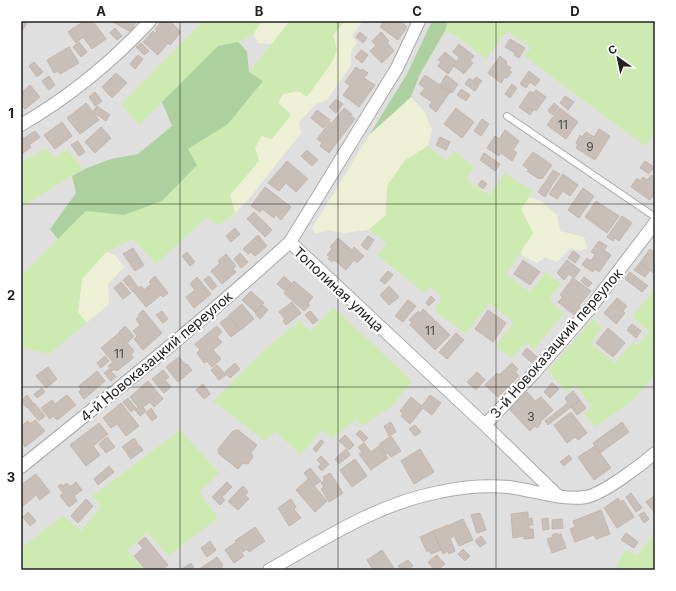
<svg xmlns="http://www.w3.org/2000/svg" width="676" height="591" font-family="Inter,sans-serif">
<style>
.residential{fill:#e0dfdf}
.farmland{fill:#eef0d5}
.grass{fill:#cdebb0}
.forest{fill:#add19e}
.building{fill:#c7bfb8;stroke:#c4b6ab}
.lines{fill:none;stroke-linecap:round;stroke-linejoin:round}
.service-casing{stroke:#a9a9a9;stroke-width:8}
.minor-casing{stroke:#a9a9a9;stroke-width:14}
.service{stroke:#fff;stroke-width:6}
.minor{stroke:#fff;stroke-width:12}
.grid{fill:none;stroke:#222;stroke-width:1;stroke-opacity:0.55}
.labels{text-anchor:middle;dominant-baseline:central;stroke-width:4;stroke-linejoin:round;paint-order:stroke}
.number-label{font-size:12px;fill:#4b4948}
.street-label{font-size:14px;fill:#222;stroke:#fff}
.neatline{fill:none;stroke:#222;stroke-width:1.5}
.grid-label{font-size:13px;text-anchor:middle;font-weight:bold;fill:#222}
</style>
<rect width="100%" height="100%" fill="#f2efe9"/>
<path class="residential" d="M21,21H655V570H21Z"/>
<path class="farmland" d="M262,21H290L272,44L258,43L253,34Z
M345,21H360L362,23L352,35L357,43L351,51V65L327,100L316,104L299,122L301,133L247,201L235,213L230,195L259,161L255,148L261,136L291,114L278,103L283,94L298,91L307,96L332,35Z
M411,97L423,110L432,129L428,146L404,162L387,186L386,216L368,230L344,233L328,230L315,234L312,228L370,134Z
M529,197L541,201L557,215L560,231L584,237L587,248L580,251L571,248L557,262L545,257L537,263L523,256L520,252L533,233L521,209Z
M106,252L115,255L124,267L108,284L109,304L86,323L78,312L82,279Z"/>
<path class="grass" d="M198,21H262L253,34L238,42L218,46L139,125L121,104L201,23Z
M290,21H345L333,35L337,50L332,62L307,97L298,91L283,94L278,103L291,115L272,139L261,136L255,148L259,161L230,195L235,213L219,225L206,218L156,264L133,239L106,252L82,279L78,312L86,323L49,354L21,347V276L86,211L124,215L188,149L228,124L263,81L249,72Z
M448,21H655V132L645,146L524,56L531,48L507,31L486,59L458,37L445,31Z
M428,146L446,161L454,151L474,167L466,179L489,195L505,173L533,191L521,209L533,233L506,274L530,292L546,272L561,284L549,299L564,313L535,349L526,342L512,358L496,347L514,322L489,303L466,334L434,310L442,298L430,286L424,293L377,255L387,243L368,230L386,215L387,186L404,161Z
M46,148L54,158L67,149L83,169L21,207V163Z
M655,287V375L632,401L595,427L584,414L592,407L575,385L566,392L548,371L593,319L602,328L590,343L615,363L633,342L638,345L649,331L632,317Z
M333,307L412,381L392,406L362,426L356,419L348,425L333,439L322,430L301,455L275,431L265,441L213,401L262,352L299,321L311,331Z
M180,430L219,473L199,492L218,518L168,556L147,532L127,550L144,570H21V549L63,515L81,531L101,506L92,496Z
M655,532V570H614L626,549L637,556Z"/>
<path class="forest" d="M432,21H448L445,31L420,74L411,97L370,134L407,74Z
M238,42L247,51L249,72L263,81L228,124L188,149L197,165L162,201L124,215L86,211L58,239L50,229L76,193L72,176L87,168L111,159L138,154L172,126L162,102L218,46Z"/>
<path class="building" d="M21,21H28L21,33Z
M80,21H93L106,39L92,49L83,37L76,43L68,32L81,23Z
M111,21H136L131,32Z
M162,21H170L181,32L170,45L168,43L158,55L143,42L153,31L155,33L157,31L155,29Z
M384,21H400L407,27L398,40L380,27Z
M115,28L122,36L117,40L110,33Z
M360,32L367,38L363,43L356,37Z
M381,32L389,41L387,43L394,51L382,63L370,51L376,46L372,41Z
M510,39L525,48L519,58L514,55L515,53L505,47Z
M79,42L87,52L81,57L73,47Z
M141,43L149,51L144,55L136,47Z
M459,44L474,56L470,61L473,63L464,74L454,66L459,57L453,52Z
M69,47L79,63L60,74L58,71L54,73L47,60Z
M361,50L368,55L362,63L355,57Z
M445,52L457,62L448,74L438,66L441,62L438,60Z
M138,55L143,59L135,69L130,64Z
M500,56L507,62L506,64L511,68L509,70L512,72L507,78L505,77L501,83L488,73Z
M34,62L43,72L37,77L29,66Z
M356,67L361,71L362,69L368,73L364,78L375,85L359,107L343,95L350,86L345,82Z
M529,71L540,80L535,86L530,82L526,88L520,84Z
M116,73L127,83L112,98L102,87Z
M425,75L450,92L436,112L429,106L432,102L420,94L425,88L419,84Z
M446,75L458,84L452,93L440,85Z
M49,76L55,85L49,90L42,81Z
M476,77L482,81L479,84L473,80Z
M469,78L479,85L475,91L465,84Z
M512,84L517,88L510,98L505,94Z
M30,85L40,97L25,109L21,105V91L22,92Z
M461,89L470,95L466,101L457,95Z
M536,90L546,97L536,111L534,109L530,115L519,107L530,91L533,93Z
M95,92L102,101L95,106L89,97Z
M565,96L574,102L568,110L560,103Z
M336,99L343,104L336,113L329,107Z
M86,103L99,120L80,134L67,118Z
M554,103L559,107L553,115L548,111Z
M97,106L110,115L106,121L93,112Z
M344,108L352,114L350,115L355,119L329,153L320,146L322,143L317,139L330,122L332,123Z
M456,108L474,122L462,138L444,124Z
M560,108L578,122L566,139L547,125Z
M317,110L330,120L323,128L311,118Z
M482,119L489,124L481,136L474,131Z
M62,122L72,136L55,149L44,135Z
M101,127L111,138L95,153L85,142Z
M599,129L610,136L595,160L576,148L578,144L576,143L580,135L582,137L586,132L594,137Z
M505,130L519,141L513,150L517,153L512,161L501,153L499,156L487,148L495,136L499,139Z
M35,131L40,137L29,145L31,147L22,154L21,140Z
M440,137L450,142L446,150L436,145Z
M78,141L85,152L79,156L71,145Z
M307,150L318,160L312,166L301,156Z
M533,152L552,165L542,179L540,178L539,179L527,171L529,170L523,165Z
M484,153L500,164L495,171L480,160Z
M287,161L308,179L296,192L286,183L279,191L268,183Z
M645,161L654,167L649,174L640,168Z
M553,170L560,174L552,185L546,181Z
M563,174L578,185L570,196L563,191L557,199L549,194Z
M651,175L655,178V193L650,200L631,187L637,178L640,181L643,177L647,180Z
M482,180L487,184L483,189L478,185Z
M546,181L552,185L545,197L538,192Z
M265,187L291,207L281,220L276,215L274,218L262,209L260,212L251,206Z
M583,188L594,196L579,218L568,210Z
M596,201L619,216L607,233L585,217Z
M254,212L272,230L265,237L247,219Z
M622,216L632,223L619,241L615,238L613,241L607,237Z
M235,228L240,234L231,242L226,236Z
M258,235L267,246L255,256L251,252L248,254L243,249Z
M368,236L374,240L367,250L361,245Z
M338,238L352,250L354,247L364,256L357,263L354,260L346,270L334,260L332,262L328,259L330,257L327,255L332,249L330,247Z
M599,241L607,246L604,250L611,255L599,272L595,269L593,272L582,265L587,258L591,261L595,254L591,252Z
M133,248L144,265L135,271L123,254Z
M650,249L655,253V274L640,263Z
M573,251L580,256L575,263L568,258Z
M187,252L195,262L190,266L182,256Z
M240,253L248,262L241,268L234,259Z
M226,254L236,266L233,269L236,272L222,284L211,271L220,263L218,261Z
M523,260L540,272L530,285L514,274Z
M567,260L580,270L574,278L569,274L564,280L557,273Z
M640,263L650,270L645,277L634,270Z
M388,271L393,275L385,284L380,280Z
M630,272L648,286L642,292L625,279Z
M129,275L138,287L133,292L123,280Z
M155,276L168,293L163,297L161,295L146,307L134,292L141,286L144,290L151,284L149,282Z
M209,276L217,286L212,290L204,280Z
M284,276L292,284L285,291L277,284Z
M197,277L211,294L194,308L186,297L195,290L190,284Z
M584,277L592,283L588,287L581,281Z
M573,278L591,291L579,306L580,308L574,315L558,302L563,297L560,295Z
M294,281L313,297L308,303L310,305L304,311L284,293Z
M121,282L131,293L123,299L114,288Z
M389,286L399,297L389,305L380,295Z
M251,291L264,303L255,312L242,300Z
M431,296L435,300L429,306L426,303Z
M617,298L627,306L623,311L625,313L616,324L604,313Z
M408,300L416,306L403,322L395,316Z
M292,302L301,313L286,325L283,321L285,319L279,312Z
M242,304L254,319L241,330L229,315Z
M263,305L268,310L260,319L255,313Z
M423,309L450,335L435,350L410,325L412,322L409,320L418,311L420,313Z
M143,310L162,333L143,350L134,339L137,336L133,331L140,325L136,319L139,316L138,315Z
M488,310L506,323L493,342L475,329Z
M162,311L168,319L163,323L156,315Z
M310,311L318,320L313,324L305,315Z
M229,316L240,330L231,337L220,323Z
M632,324L641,331L636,338L627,330Z
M125,326L134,336L128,342L119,332Z
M217,326L222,332L217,337L222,342L213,350L221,359L212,367L207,361L204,363L197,353L200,350L195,344Z
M608,328L625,343L613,357L596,343Z
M119,333L134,351L131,354L133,358L117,371L114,369L112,371L108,366L113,362L101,348Z
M456,333L464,340L447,359L439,352Z
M527,348L537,357L532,363L522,354Z
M105,356L109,361L101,368L97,363Z
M179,357L186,365L187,364L192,370L178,382L166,367Z
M235,363L240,369L230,378L225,372Z
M512,363L518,369L515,372L519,376L498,397L485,385L497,373L499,375Z
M217,365L226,375L219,380L211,370Z
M48,367L57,379L51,384L41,372Z
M109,369L116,377L111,381L104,373Z
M163,370L169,377L165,380L171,387L164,393L152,379Z
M97,371L105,381L84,399L79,392L81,389L79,386Z
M41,372L51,384L46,388L36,376Z
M477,372L485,380L476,390L467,382Z
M148,381L163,399L154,407L150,402L143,407L146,411L140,416L135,410L138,407L130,397Z
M552,383L559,389L550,398L544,392Z
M203,384L210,394L204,399L196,390Z
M42,388L45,392L37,398L34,394Z
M573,391L580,400L548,425L545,421L568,403L565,398Z
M527,392L535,401L541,397L553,410L540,422L541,423L537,428L535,426L530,431L509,409Z
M27,395L33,403L27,408L21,401Z
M67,395L76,405L57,420L53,416L50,419L41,408L52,400L55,404Z
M430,395L441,403L432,415L423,408L410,424L401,416L403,413L400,411L411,397L422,406Z
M128,398L136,408L131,412L123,402Z
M580,400L586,408L577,415L571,407Z
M34,403L45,416L39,421L28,408Z
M121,403L139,426L126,436L117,424L111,428L103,418Z
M151,408L157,417L152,421L146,413Z
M571,412L587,433L578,440L575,437L567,443L554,425Z
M35,420L45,431L25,447L21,441V426L28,421L30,424Z
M391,422L396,432L389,436L384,426Z
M622,422L629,432L600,453L593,443Z
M99,423L108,434L93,446L100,455L86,466L70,445Z
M415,425L421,432L415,436L409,429Z
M238,430L257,445L251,453L253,457L248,464L243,463L238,469L219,454L218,449L233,431Z
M360,430L368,438L364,442L356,434Z
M345,435L354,445L349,450L339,441Z
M391,436L401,451L391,457L388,453L386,454L379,444Z
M107,437L115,447L106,453L99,444Z
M134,438L138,444L127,453L122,447Z
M321,440L324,442L316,452L313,449Z
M364,443L371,452L379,446L388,458L371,470L359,454L362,452L358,447Z
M139,445L143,450L131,459L127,454Z
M595,446L611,468L594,480L578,457Z
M346,449L350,455L339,464L335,459Z
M420,449L434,472L414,484L401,461Z
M569,455L572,459L564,466L560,462Z
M321,456L329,464L322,471L318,467L321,464L317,460Z
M355,459L367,476L352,487L340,470Z
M109,466L114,472L98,485L94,479Z
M310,468L321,481L314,486L304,473Z
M330,473L343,493L329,502L321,489L324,487L321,483L324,480L323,477Z
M36,474L50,492L40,500L36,495L23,506L21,503V485Z
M308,479L327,501L315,512L296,490Z
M76,482L82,490L74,496L77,501L69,507L60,496L63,493L58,486L61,484L63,486L67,483L70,487Z
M227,482L232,487L222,497L225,500L220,505L212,497Z
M243,486L248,492L245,495L249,499L238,510L228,501Z
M631,493L642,508L636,512L626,497Z
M655,495V513L646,502Z
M618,498L620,502L623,500L634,517L617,528L604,508Z
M86,499L93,506L78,523L71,516Z
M291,499L296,507L294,509L301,518L289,526L278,508Z
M601,510L610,534L596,539L594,535L575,542L570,529L575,527L573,521Z
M28,512L36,521L30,526L23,517Z
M528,512V519L532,518L533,525H529V529H533L534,538L524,539V536L513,538L511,514Z
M644,512L649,519L644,523L639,515Z
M480,513L486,530L477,533L471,515Z
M548,518L549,529L543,530L542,519Z
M463,519L473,540L459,546L449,525Z
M562,519L563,528L552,529V520Z
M448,525L453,537L450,538L455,551L449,554L448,551L443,554L433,531Z
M255,527L265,541L249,552L247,549L243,552L235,541Z
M433,531L441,550L431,554L430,550L427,552L420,537Z
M557,533L558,535L561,534L566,548L552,553L547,539L553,537L552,535Z
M626,533L638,542L634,548L621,540Z
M481,536L486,543L480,547L475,541Z
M145,537L168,565L162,570H146L134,556L143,548L138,543Z
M210,541L216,550L207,557L201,548Z
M235,543L244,556L234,563L225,550Z
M463,549L470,556L465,561L458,554Z
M382,550L394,568L392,570H373L367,560Z
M437,555L445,564L438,570H434L428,562Z
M217,557L223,565L221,566L224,570H198Z
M408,560L413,566L407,570H401L398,566Z
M191,563L195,570H183L182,569Z"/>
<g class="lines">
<g class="service-casing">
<path id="service" d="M507,116L655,217"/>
</g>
<g class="minor-casing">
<path id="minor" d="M419,21L397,68L290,242L485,425L557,495
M21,125C69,97 112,62 150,21
M485,425L534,373L588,311L655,223
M21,467C112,394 203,321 290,242
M269,570C324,539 377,504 439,492C461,487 486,485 509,487C532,490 564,501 586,497C603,494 641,465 655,453"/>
</g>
<use href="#service" class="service"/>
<use href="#minor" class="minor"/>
</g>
<path class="grid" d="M180,21V570M338,21V570M496,21V570M21,204H655M21,387H655"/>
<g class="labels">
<g class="number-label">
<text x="563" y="124">11</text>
<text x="590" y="146">9</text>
<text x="430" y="330">11</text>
<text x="119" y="353">11</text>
<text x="531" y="416">3</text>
</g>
<g class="street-label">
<text transform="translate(339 289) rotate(43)">Тополиная улица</text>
<text transform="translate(556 343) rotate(-49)">3-й Новоказацкий переулок</text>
<text transform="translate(156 356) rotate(-40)">4-й Новоказацкий переулок</text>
</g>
</g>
<rect width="676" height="591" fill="none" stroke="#ffffff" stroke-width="44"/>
<g transform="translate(618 58) rotate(327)" stroke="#ffffff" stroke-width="3" paint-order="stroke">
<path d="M0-3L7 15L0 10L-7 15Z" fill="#222222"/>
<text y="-6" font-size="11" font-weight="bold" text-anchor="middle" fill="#222222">С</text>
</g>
<rect x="22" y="22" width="632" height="547" class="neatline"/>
<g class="grid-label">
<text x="101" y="16">A</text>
<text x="259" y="16">B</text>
<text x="417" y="16">C</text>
<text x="575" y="16">D</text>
<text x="11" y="118">1</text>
<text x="11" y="300">2</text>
<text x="11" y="482">3</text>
</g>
</svg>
